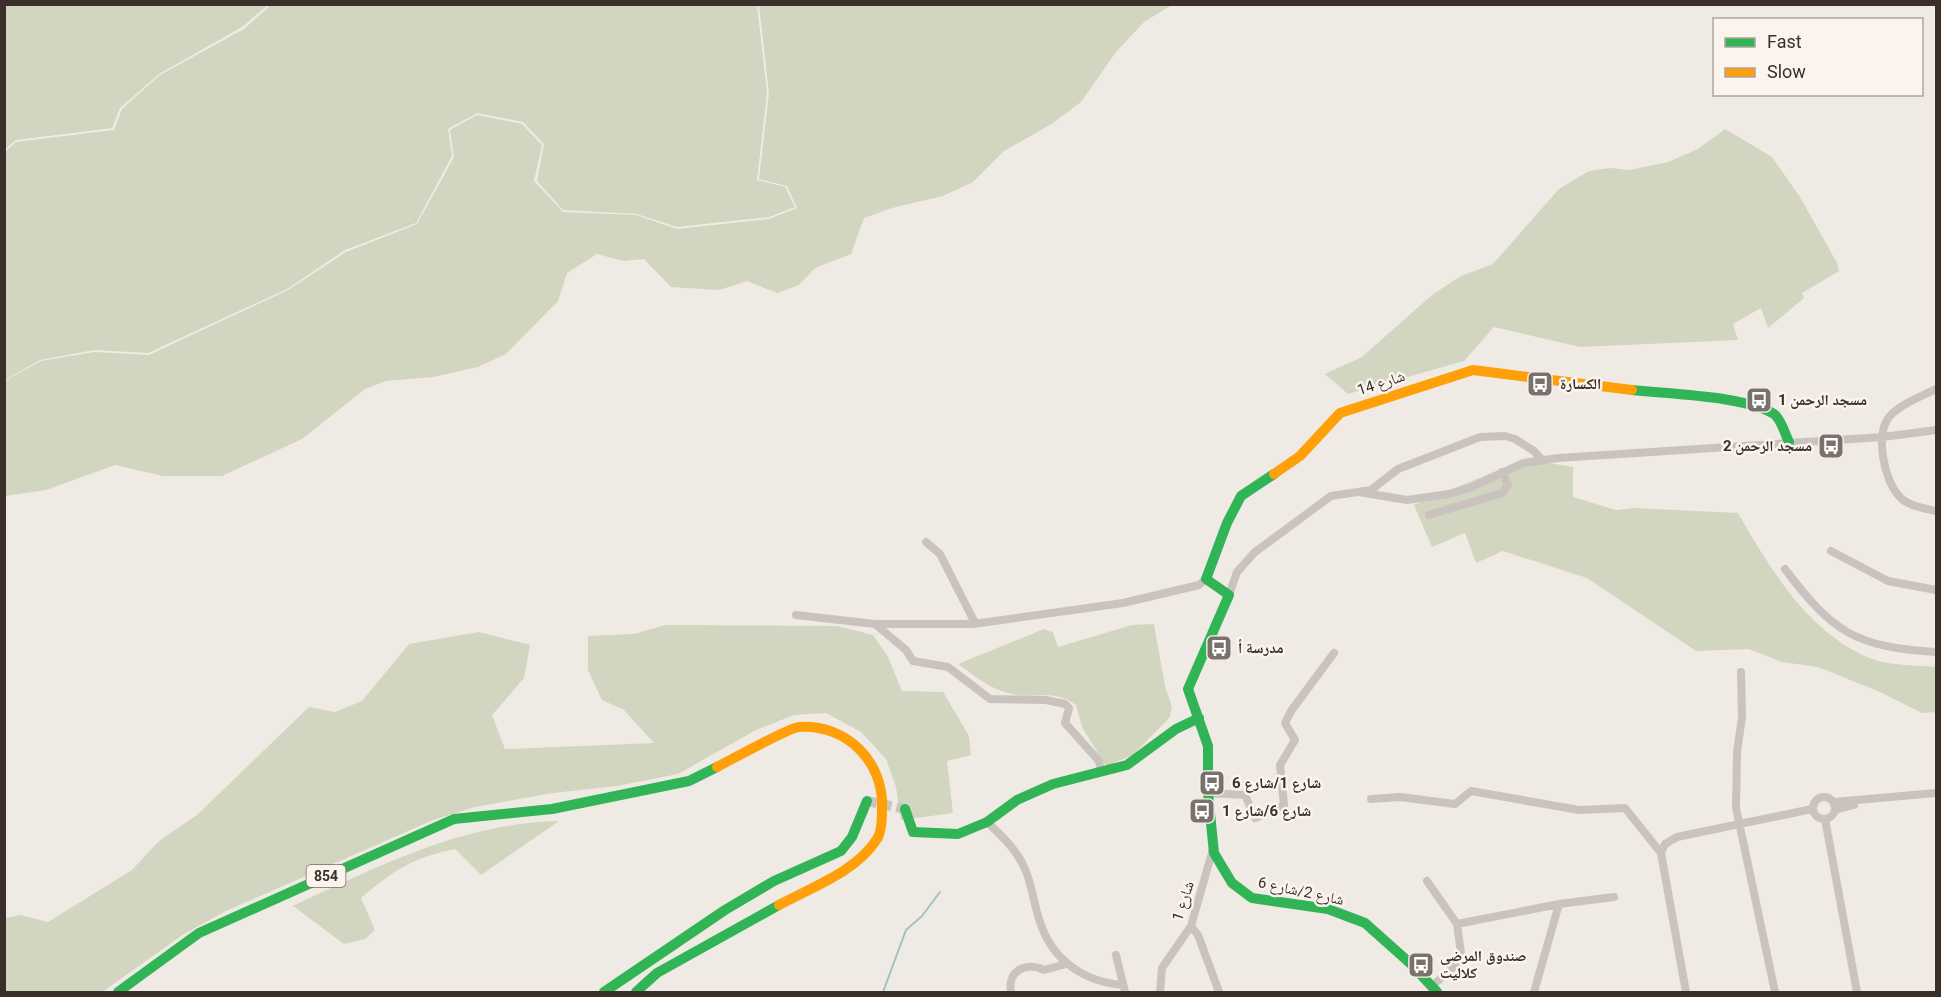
<svg xmlns="http://www.w3.org/2000/svg" width="1941" height="997" font-family="Roboto,'Noto Naskh Arabic',sans-serif">
<style>
.green{fill:#d2d5bf}
.lines{fill:none;stroke-linecap:round;stroke-linejoin:round}
.stream{stroke:#a1c2c0;stroke-width:2}
.secondary-tunnel{stroke:#ccc5bf;stroke-width:10;stroke-dasharray:10 5;stroke-linecap:butt}
.street{stroke:#c9c2be;stroke-width:8}
.fast{stroke:#30b455;stroke-width:10}
.slow{stroke:#ff9f0a;stroke-width:10}
.labels{text-anchor:middle;dominant-baseline:central;stroke-width:5;stroke-linejoin:round;paint-order:stroke}
.shield{fill:#fbf4ed;stroke:#746a65;stroke-width:1.5}
.shield-label{font-size:14px;font-weight:bold;fill:#3a2f2b}
.street-label{font-size:15px;fill:#3a2f2b;stroke:#fbf4ed}
.poi-label{font-size:15px;font-weight:bold;fill:#3a2f2b;stroke:#fbf4ed;text-anchor:start}
</style>
<rect width="100%" height="100%" fill="#f0eae4"/>
<path class="green" d="M5,4H268V5L242,27L159,74L120,108L112,128L16,140L5,149Z
M271,5H757L767,93L757,180L785,187L795,207L769,217L677,227L637,214L563,210L537,181L544,144L523,122L477,113L448,129L452,156L416,223L345,250L287,289L148,353L94,350L40,360L5,380V152L16,142L114,130L122,109L160,75L244,29Z
M759,5H1172L1144,22L1116,52L1081,102L1053,123L1004,151L973,182L943,196L892,208L864,218L851,254L815,268L799,285L777,293L747,281L719,290L671,287L644,259L623,261L597,254L567,273L558,301L506,354L478,367L433,377L386,381L365,389L302,439L222,476H163L115,465L46,490L5,496L4,383L8,379L41,361L94,352L149,355L288,290L346,252L417,224L454,157L450,130L477,115L522,124L542,145L534,181L563,212L636,215L677,229L769,219L797,208L787,186L759,179L769,93Z
M1725,129L1772,157L1800,197L1837,263L1839,271L1802,293L1804,298L1768,328L1761,308L1733,324L1738,340L1580,347L1494,327L1464,361L1348,394L1325,374L1362,357L1432,295L1461,276L1493,264L1559,189L1589,171L1610,168L1630,170L1668,162L1698,149Z
M1525,459L1573,467V497L1616,510L1635,508L1738,513C1770,569 1809,634 1872,659C1891,666 1917,665 1936,667V712L1922,713L1880,692L1818,667L1782,662L1749,649L1696,651L1587,578L1503,551L1476,563L1465,533L1432,547L1414,505Z
M1154,624L1165,686L1172,707L1170,717L1133,755L1106,766L1082,727L1076,705C1054,689 1037,699 1012,694C991,690 975,676 958,664L1044,629L1053,632L1058,647L1132,625Z
M665,625L837,626L873,635L888,657L902,691L943,692L969,736L971,755L947,761L953,813L901,820L896,787L886,759L861,732L826,713L794,715L756,730L678,774L617,786L553,793L475,807L433,820L226,911L184,934L102,992H5V918L21,915L48,922L132,870L159,841L197,815L309,707L335,712L362,701L409,644L479,632L530,645L524,678L492,715L505,749L654,743L624,710L602,700L588,670V636L634,634Z
M559,821L481,875L455,849C412,858 394,870 361,898L375,930L365,939L344,944L293,906C378,866 463,823 559,821Z"/>
<g class="lines">
<path class="stream" d="M883,992L906,930L922,916L940,892"/>
<path class="secondary-tunnel" d="M867,801L905,809"/>
<path class="street" d="M1936,389C1922,396 1900,404 1889,417C1875,435 1884,480 1899,496C1907,506 1924,508 1936,511
M1359,492L1407,500L1449,494L1470,488L1523,463L1558,458L1883,437L1936,430
M1429,515L1502,493L1508,485L1502,472
M926,542L940,554L975,623
M1831,551L1888,581L1936,590
M1785,569C1833,633 1856,647 1936,652
M1229,595L1237,572L1255,552L1331,496L1371,490L1398,469L1480,437L1505,436L1515,439L1534,451L1542,460
M796,615L875,624H973L1123,603L1199,585L1206,579
M875,624L906,650L913,661L948,667L990,699L1046,700L1065,704L1069,708L1065,723L1099,761L1101,771
M1741,672L1742,717L1737,752L1736,808L1775,992
M1208,793L1245,795L1255,818L1284,805L1280,765L1295,740L1285,723L1291,711L1334,653
M1813 808a11 11 0 1 1 22 0a11 11 0 1 1-22 0Z
M1371,799L1400,797L1455,804L1471,791L1579,810L1625,808L1661,853
M1834,802L1936,793
M1835,810L1854,805
M1825,819L1857,992
M987,822C1002,836 1017,850 1025,869C1032,885 1034,905 1040,922C1052,960 1084,982 1123,985
M1427,881L1457,924L1462,960L1432,986
M1457,924L1559,904L1614,897
M1191,926L1198,935L1219,992
M1116,955L1125,992
M1011,992C1007,971 1026,961 1044,970L1066,964
M1160,992L1162,968L1191,926L1213,849
M1534,992L1559,904
M1686,992L1661,853L1665,844L1677,837L1812,809"/>
<path class="fast" d="M1632,390C1666,394 1748,396 1774,414C1781,419 1785,434 1789,442
M1274,474L1241,496L1227,523L1206,579L1229,595L1188,689L1208,746V793L1214,853L1232,883L1252,898L1328,909L1365,923L1411,964L1437,992
M905,809L913,832L958,834L987,822L1017,800L1053,784L1127,765L1176,729L1199,718
M118,992L199,933L454,819L552,809L689,781L717,767
M604,992L725,910L774,881L841,851L852,837L867,801
M636,992L657,973L779,905"/>
<path class="slow" d="M1274,474L1300,456L1340,413L1473,370L1632,390
M717,767C731,760 788,728 799,727C847,724 884,762 882,808C882,817 882,832 877,839C856,872 812,887 779,905"/>
</g>
<defs>
<g id="bus-square" transform="scale(1.35)"><rect x="-9" y="-9" width="18" height="18" rx="4" fill="#7a706c" stroke="#fbf4ed"/><path d="M-5-6H5V4H4V6H2V4H-2V6H-4V4H-5ZM-3.5-4V0h7V-4ZM-3.5 1.2v1.5H-2V1.2ZM2 1.2v1.5H3.5V1.2Z" fill="#fff"/></g>
</defs>
<g fill-rule="evenodd">
<use href="#bus-square" x="1540" y="384"/>
<use href="#bus-square" x="1759" y="400"/>
<use href="#bus-square" x="1831" y="446"/>
<use href="#bus-square" x="1219" y="648"/>
<use href="#bus-square" x="1212" y="783"/>
<use href="#bus-square" x="1202" y="811"/>
<use href="#bus-square" x="1421" y="965"/>
</g>
<g class="labels">
<rect class="shield" x="306.5" y="865" width="39" height="22" rx="4.5"/>
<g class="shield-label">
<text x="326" y="876">854</text>
</g>
<g class="street-label">
<text transform="translate(1381 383) rotate(-18)">شارع 14</text>
<text transform="translate(1301 891) rotate(12)">شارع 2/شارع 6</text>
<text transform="translate(1183 901) rotate(-72)">شارع 1</text>
</g>
<g class="poi-label">
<text x="1560" y="384">الكسارة</text>
<text x="1778" y="400">مسجد الرحمن 1</text>
<text x="1812" y="446" text-anchor="end">مسجد الرحمن 2</text>
<text x="1238" y="648">مدرسة أ</text>
<text x="1232" y="783">شارع 1/شارع 6</text>
<text x="1222" y="811">شارع 6/شارع 1</text>
<text x="1440" y="956">صندوق المرضى<tspan x="1440" dy="17">كلاليت</tspan></text>
</g>
</g>
<rect width="1941" height="997" fill="none" stroke="#3a2f2b" stroke-width="12"/>
<rect x="1713" y="18" width="210" height="78" fill="#fbf4ed" stroke="#aea59f" stroke-width="1.5"/>
<rect x="1725" y="38" width="30" height="9" fill="#30b455" stroke="#aea59f" stroke-width="1.5"/>
<text x="1767" y="48" font-size="18" fill="#3a2f2b">Fast</text>
<rect x="1725" y="68" width="30" height="9" fill="#ff9f0a" stroke="#aea59f" stroke-width="1.5"/>
<text x="1767" y="78" font-size="18" fill="#3a2f2b">Slow</text>
</svg>
